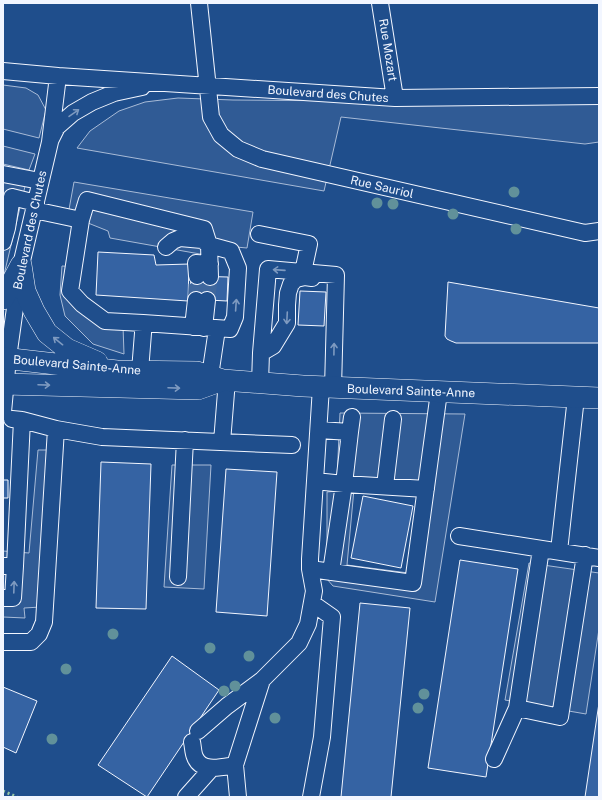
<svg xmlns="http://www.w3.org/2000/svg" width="602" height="800" font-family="'Public Sans',sans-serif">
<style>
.built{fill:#305b95;stroke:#a8bbd7}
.building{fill:#3563a3;stroke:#f2f6ff}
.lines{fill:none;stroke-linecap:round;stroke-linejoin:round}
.minor-tunnel{stroke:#3f679d;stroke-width:16;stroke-dasharray:16 8;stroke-linecap:butt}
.minor-casing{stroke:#f2f6ff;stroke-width:18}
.major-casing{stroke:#f2f6ff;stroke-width:22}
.minor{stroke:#1f4e8c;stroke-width:16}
.major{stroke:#1f4e8c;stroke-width:21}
.hedge{stroke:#97c8a6;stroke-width:3;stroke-dasharray:2 3;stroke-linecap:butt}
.tree{fill:#61919a}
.oneway{stroke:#7e9ac0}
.labels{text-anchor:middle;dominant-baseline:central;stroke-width:3;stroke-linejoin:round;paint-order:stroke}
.street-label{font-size:12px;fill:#f2f6ff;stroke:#1f4e8c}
</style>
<rect width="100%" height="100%" fill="#1f4e8c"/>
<path class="built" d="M3,85L26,88L38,95L46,110L39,138L3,129Z
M178,98L233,100L599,103V142L585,144L341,117L324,191L77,148L90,131L119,111L145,102Z
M3,146L35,154L29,170L3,164Z
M3,173L27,178L3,279Z
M74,182L253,212L247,248L214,245L200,254L110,238L108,231L68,215Z
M62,266L80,267L75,298L123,326L124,354L93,344L65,316L60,295Z
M340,413L465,414L435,602L333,586L327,579V492L354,489L347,565L416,574L425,483L337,479Z
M38,450H52L41,607L24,608L25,618L3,617V551L29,553Z
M172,465H211L204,589L164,587Z
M529,563L599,573V629L586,714L505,700Z"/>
<path class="building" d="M98,252L154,255L156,265L189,264L188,301L96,295Z
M191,276L228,277L227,301L190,299Z
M448,282L599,308V343H456L451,341L447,339L445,336Z
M300,291L326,292L324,326L298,325Z
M101,462L151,464L146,609L96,608Z
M226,469L277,472L267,616L216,612Z
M3,480H8V498H3V507Z
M363,496L413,506L401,568L351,558Z
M460,560L518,569L486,777L428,768Z
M360,603L410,608L391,797H341Z
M172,656L219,690L147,797L98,765Z
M3,687L37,701L16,753L3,747Z
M599,703V797H585Z"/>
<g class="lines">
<path class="minor-tunnel" d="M196,300L197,276
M207,300L210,277"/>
<g class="minor-casing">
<path id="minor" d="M199,3L211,117L221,135L238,149L262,159L585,233L599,231
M380,3L395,98
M3,71L58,76L395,98L599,96
M51,139L57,127L73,113L92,102L114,93L142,87
M3,174L40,181
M34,210L81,220L87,200L204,229L209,245L210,277
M81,220L70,291L82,304L105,321L143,323
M259,234L309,244L303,272
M3,242L7,228L12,197L36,203
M197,276L196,263L210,264
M193,327L196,300
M204,328L207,300
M261,353L273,346L287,323V305L288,293L291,284L296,279L305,277L312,278
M140,371L143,333V323L230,329L235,317L238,268L231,251L209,245L202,240L180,238L173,241L166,247
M210,376L217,329
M260,383L261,353L268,269L336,275L333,388
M3,412L8,358L21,265L50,142L58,76
M56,429L102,437L292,445
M319,430L350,432L344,484L331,572
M350,432L352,417
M222,442L227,380
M315,481L344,484L426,489
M385,486L393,419
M459,536L599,558
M541,549L517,708L560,717L585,555
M559,551L576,397
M3,566H15L22,420L12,419
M310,569L413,583L439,392
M178,577L185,440
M3,598H13L15,566
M3,642H31L39,634L44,622L56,429L22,420
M198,731L227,706L262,680L299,643L308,624L314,591L310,569V559L321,387
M192,742C193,746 193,753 195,757C201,773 222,767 235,765L262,680
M494,759L517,708
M235,765L238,797
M186,797L211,769
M311,797L322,737L332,617L312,603"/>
</g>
<g class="major-casing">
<path id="major" d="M21,265L25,291L34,311L47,333L67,349L97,362
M3,299L21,265
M3,358L117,371L197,372L223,380L303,386L599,398
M3,384L198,389L223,380"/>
</g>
<use href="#minor" class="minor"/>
<use href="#major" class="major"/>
<path class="hedge" d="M3,791L17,797"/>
</g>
<g class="tree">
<circle cx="514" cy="192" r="5.5"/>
<circle cx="377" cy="203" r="5.5"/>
<circle cx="393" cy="204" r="5.5"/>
<circle cx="453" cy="214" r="5.5"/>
<circle cx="516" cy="229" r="5.5"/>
<circle cx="113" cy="634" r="5.5"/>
<circle cx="210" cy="648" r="5.5"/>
<circle cx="249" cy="656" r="5.5"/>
<circle cx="66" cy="669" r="5.5"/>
<circle cx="235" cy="686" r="5.5"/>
<circle cx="224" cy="691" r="5.5"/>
<circle cx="424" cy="694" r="5.5"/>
<circle cx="418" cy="708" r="5.5"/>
<circle cx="275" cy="718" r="5.5"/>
<circle cx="52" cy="739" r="5.5"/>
</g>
<defs><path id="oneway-shaft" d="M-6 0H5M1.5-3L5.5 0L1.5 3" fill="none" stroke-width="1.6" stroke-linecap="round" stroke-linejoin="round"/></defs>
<g class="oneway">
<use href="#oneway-shaft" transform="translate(74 113) rotate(-35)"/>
<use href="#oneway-shaft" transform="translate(279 270) rotate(-176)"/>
<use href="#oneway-shaft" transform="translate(236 305) rotate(-86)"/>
<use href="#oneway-shaft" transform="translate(287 318) rotate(93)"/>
<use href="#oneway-shaft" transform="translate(58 341) rotate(-141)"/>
<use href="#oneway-shaft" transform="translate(334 349) rotate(-89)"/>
<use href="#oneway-shaft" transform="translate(44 385) rotate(2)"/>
<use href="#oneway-shaft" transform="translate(174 388) rotate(2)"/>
<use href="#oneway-shaft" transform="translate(14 587) rotate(-88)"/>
</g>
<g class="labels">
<g class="street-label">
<text transform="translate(388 50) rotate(81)">Rue Mozart</text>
<text transform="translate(328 94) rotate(4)">Boulevard des Chutes</text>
<text transform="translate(382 187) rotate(13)">Rue Sauriol</text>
<text transform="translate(30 230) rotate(-78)">Boulevard des Chutes</text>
<text transform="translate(77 365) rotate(5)">Boulevard Sainte-Anne</text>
<text transform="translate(411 391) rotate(2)">Boulevard Sainte-Anne</text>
</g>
</g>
<rect width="602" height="800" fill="none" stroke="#f2f6ff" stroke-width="8"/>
</svg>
